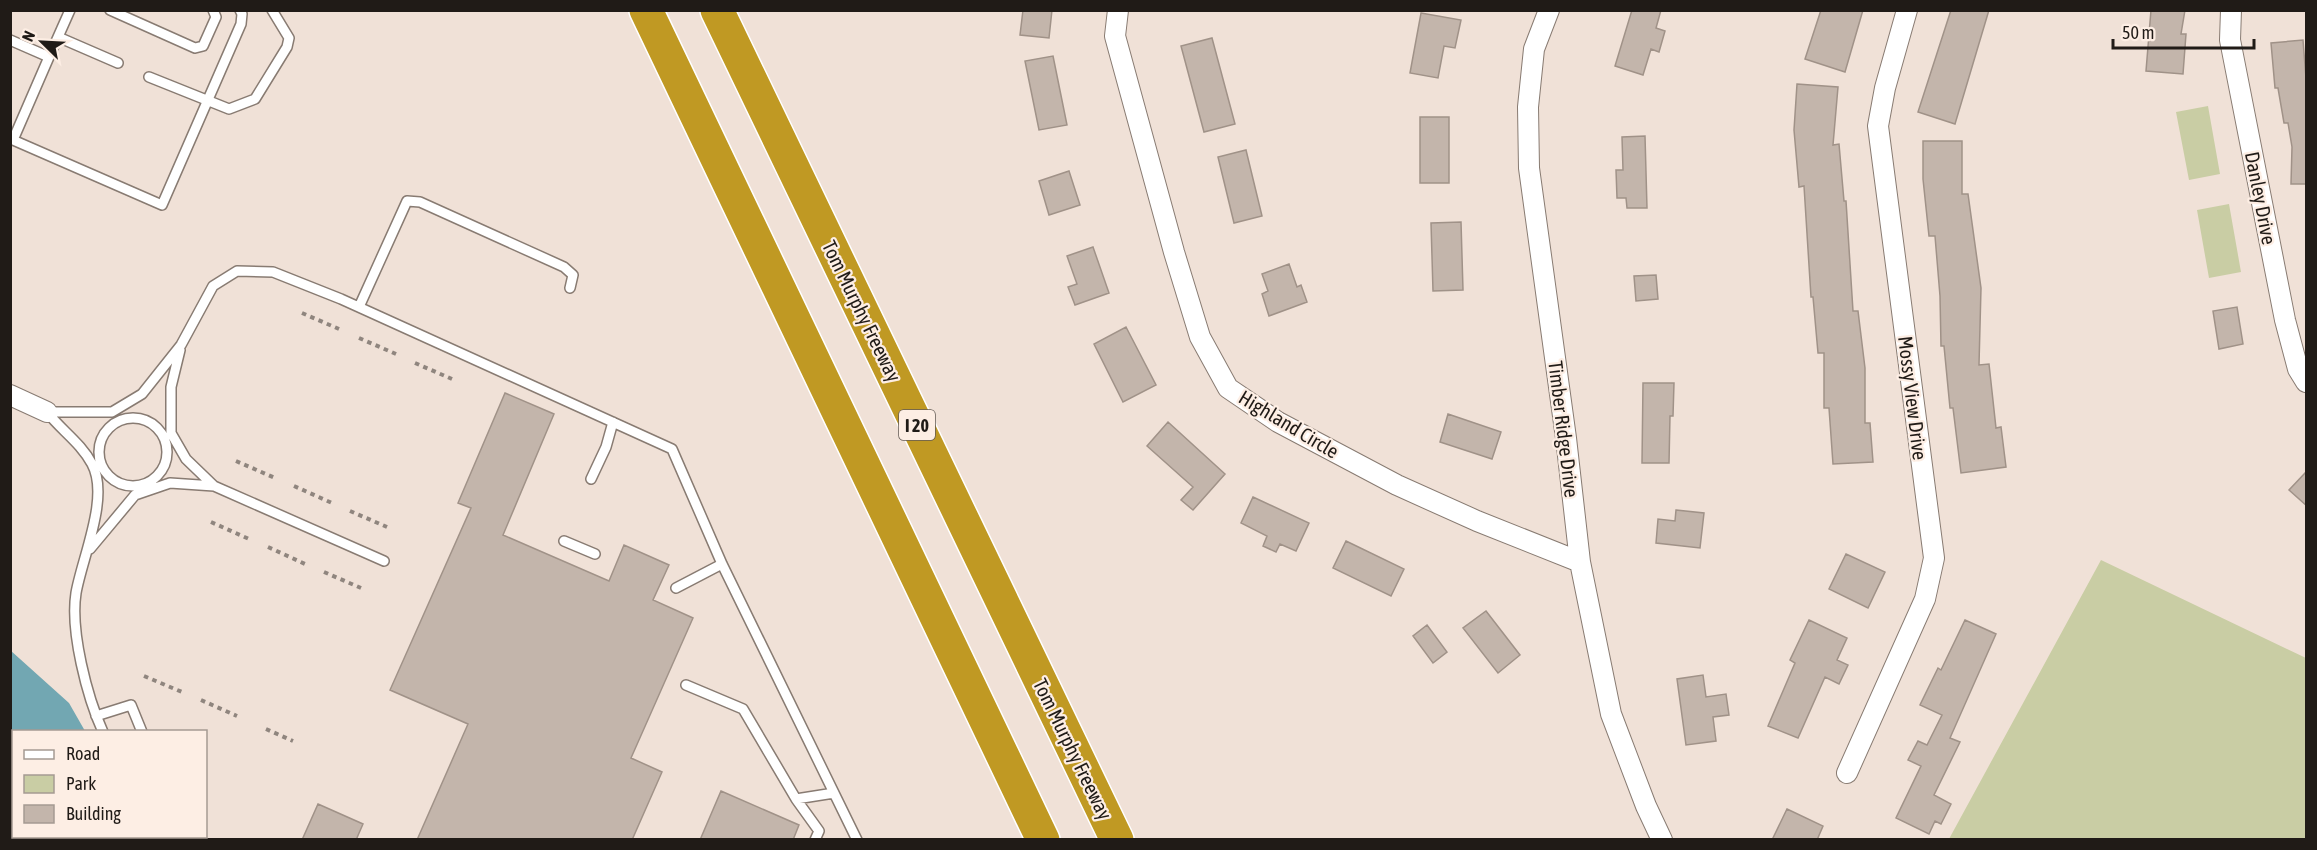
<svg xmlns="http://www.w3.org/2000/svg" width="2317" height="850" font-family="'Asap Condensed',sans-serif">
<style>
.green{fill:#c9cda4}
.water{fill:#72a7b2}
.building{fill:#c3b5ab;stroke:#a09288;stroke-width:1.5}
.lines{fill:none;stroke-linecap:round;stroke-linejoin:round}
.lane-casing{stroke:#887b72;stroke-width:12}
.street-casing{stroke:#887b72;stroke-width:22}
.highway-casing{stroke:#fff;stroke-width:36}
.path{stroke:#8f857e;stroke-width:4;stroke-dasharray:4.5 4.5;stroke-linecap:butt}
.lane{stroke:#fff;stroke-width:9}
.street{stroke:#fff;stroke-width:20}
.highway{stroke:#c09923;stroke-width:33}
.labels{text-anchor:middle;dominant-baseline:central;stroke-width:4.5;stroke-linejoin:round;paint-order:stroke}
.shield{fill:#fdeee4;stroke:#625a54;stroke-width:1.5}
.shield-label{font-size:18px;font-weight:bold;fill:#201b17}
.street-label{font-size:20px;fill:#201b17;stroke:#fdeee4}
</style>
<rect width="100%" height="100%" fill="#f0e1d7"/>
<path class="green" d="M2208,106L2220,174L2189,180L2176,112Z
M2229,204L2241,272L2209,278L2197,210Z
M2101,560L2306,658V839H1949Z"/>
<path class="water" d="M10,650L69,703L85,731L14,732V836L106,837L103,839L14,840L11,836Z"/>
<path class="building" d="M1023,10H1052L1049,38L1020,35Z
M1632,10H1661L1656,28L1665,31L1659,52L1651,49L1643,75L1615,66Z
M1821,10H1863L1845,72L1805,59Z
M1951,10H1989L1955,124L1918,112Z
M2151,10H2185L2181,34H2186L2183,74L2146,71Z
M1421,13L1461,20L1455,48L1444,46L1438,78L1410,73Z
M1212,38L1235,124L1204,132L1181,46Z
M2303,40L2307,91V184H2291L2292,147L2288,123H2284L2278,88H2275L2271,43Z
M1053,56L1067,125L1039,130L1025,61Z
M1797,84L1838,87L1833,145L1839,144L1844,201H1846L1853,311H1858L1865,368V423H1870L1873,462L1833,464L1829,408H1824V353H1818L1813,297H1811L1804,186L1799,187L1794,130Z
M1420,117H1449V183H1420Z
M1645,136L1647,208H1627L1626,198H1617L1616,170H1623L1622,137Z
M1923,141H1962V194H1968L1981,288L1979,365L1989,364L1996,428L2001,427L2006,467L1961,473L1953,408H1950L1944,346H1941L1940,296L1935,236H1929L1923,179Z
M1246,150L1262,216L1234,223L1218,157Z
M1069,171L1080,205L1049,215L1039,181Z
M1461,222L1463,290L1433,291L1431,223Z
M1093,247L1109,293L1075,305L1068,287L1077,284L1067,256Z
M1289,264L1297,287L1301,285L1307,302L1269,316L1262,294L1268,291L1262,274Z
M1656,275L1658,299L1636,301L1634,276Z
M2237,307L2243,344L2219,349L2213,311Z
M1126,327L1156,385L1123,402L1094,344Z
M1643,383H1674L1673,416H1670L1669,463H1642Z
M505,393L554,414L503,535L609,581L624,545L669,565L653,600L693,618L631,758L662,772L632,840H417L468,724L390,690L471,508L458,503Z
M1448,414L1501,432L1492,459L1440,442Z
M1168,422L1225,474L1193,510L1181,500L1193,487L1147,446Z
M2307,471V506L2289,490Z
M1253,497L1309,523L1296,551L1280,544L1276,552L1263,546L1267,536L1241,523Z
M1676,510L1704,513L1700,548L1656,543L1658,519L1675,521Z
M1346,541L1404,569L1391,596L1333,568Z
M1846,554L1885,572L1868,608L1829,589Z
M1486,611L1520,655L1498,673L1463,628Z
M1809,620L1847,638L1837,660L1848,665L1839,684L1825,677L1798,738L1768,726L1795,663L1790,660Z
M1965,620L1996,634L1950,738L1960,742L1934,795L1951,804L1941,824L1935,821L1929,834L1896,818L1921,766L1908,760L1918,741L1927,745L1942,715L1920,705L1938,668L1941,670Z
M1427,625L1447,652L1433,663L1413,636Z
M1703,675L1706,697L1726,694L1729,715L1713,717L1716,741L1686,745L1677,679Z
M721,791L799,825L793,840H700Z
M318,804L363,824L356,840H302Z
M1787,809L1823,826L1817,840H1772Z"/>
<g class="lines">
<g class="lane-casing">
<path id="lane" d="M110,10L195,48L203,46L216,17L213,10
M58,37L70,10
M10,40L49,57L13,140L162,205L241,24L242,14L240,10
M49,57L58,37L118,63
M149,77L229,109L255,99L287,47L289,38L272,10
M359,307L407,201L420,202L564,267L573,275L570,288
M180,350L171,387V433L186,459L214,486
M47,412H112L142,394L181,345L213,286L237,271L273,272L341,299L672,449L722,564L857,840
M47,412C61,430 81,443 92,464C110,497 82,558 76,593C70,631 87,697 103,732
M99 452a34 34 0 1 1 68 0a34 34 0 1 1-68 0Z
M591,479L606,447L613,422
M564,541L595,554
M90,549L135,495L170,483L214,486L384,561
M676,588L722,564
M686,685L743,709L796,799L834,793
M96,716L131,705L142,732
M796,799L819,831L815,840
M154,836L155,840
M189,836L190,840"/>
</g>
<g class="street-casing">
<path id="street" d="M1118,10L1115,36L1174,252L1200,337L1228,388L1278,422L1397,485L1477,521L1580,562
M1549,10L1534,49L1528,107L1529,168L1566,438L1580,562L1611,714L1646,806L1662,840
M2231,10L2230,40L2285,320L2298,369L2306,382
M10,395L47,412
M1847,773L1925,599L1934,558L1878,126L1885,88L1907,10"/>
</g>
<g class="highway-casing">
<path id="highway" d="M646,10L1043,840
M717,10L1117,840"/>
</g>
<path class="path" d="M302,313L339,329
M359,338L396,354
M415,363L452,379
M236,461L275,478
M294,486L332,503
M350,511L387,527
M211,522L249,539
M268,547L305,564
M324,572L361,588
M144,676L182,692
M201,700L237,716
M266,729L293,741"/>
<use href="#lane" class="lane"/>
<use href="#street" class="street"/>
<use href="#highway" class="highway"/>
</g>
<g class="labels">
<rect class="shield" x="899" y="410" width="36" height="30" rx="4.5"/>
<g class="shield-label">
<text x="917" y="425">I 20</text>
</g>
<g class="street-label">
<text transform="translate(2261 198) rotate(79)">Danley Drive</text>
<text transform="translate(862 311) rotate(64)">Tom Murphy Freeway</text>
<text transform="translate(1913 398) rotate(83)">Mossy View Drive</text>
<text transform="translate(1289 424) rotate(31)">Highland Circle</text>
<text transform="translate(1564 429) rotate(83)">Timber Ridge Drive</text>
<text transform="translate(1073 749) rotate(64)">Tom Murphy Freeway</text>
</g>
</g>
<rect width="2317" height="850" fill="none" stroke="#201b17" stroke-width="24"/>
<rect x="12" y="730" width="195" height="108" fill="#fdeee4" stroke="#a59a92" stroke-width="1.5"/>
<rect x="24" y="750" width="30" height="9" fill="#ffffff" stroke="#a59a92" stroke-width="1.5"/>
<text x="66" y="760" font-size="18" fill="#201b17">Road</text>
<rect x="24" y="775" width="30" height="18" fill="#c9cda4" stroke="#a59a92" stroke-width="1.5"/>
<text x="66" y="790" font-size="18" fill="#201b17">Park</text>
<rect x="24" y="805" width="30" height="18" fill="#c3b5ab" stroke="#a59a92" stroke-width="1.5"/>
<text x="66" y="820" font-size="18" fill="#201b17">Building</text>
<g transform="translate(42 42) rotate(294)" stroke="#fdeee4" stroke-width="4.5" paint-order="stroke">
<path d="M0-4.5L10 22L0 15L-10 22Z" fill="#201b17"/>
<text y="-9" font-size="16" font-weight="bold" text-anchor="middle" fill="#201b17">N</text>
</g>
<path d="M2113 39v9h141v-9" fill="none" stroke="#201b17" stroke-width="3"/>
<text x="2122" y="39" font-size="18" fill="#201b17" stroke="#fdeee4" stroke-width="4.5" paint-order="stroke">50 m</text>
</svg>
